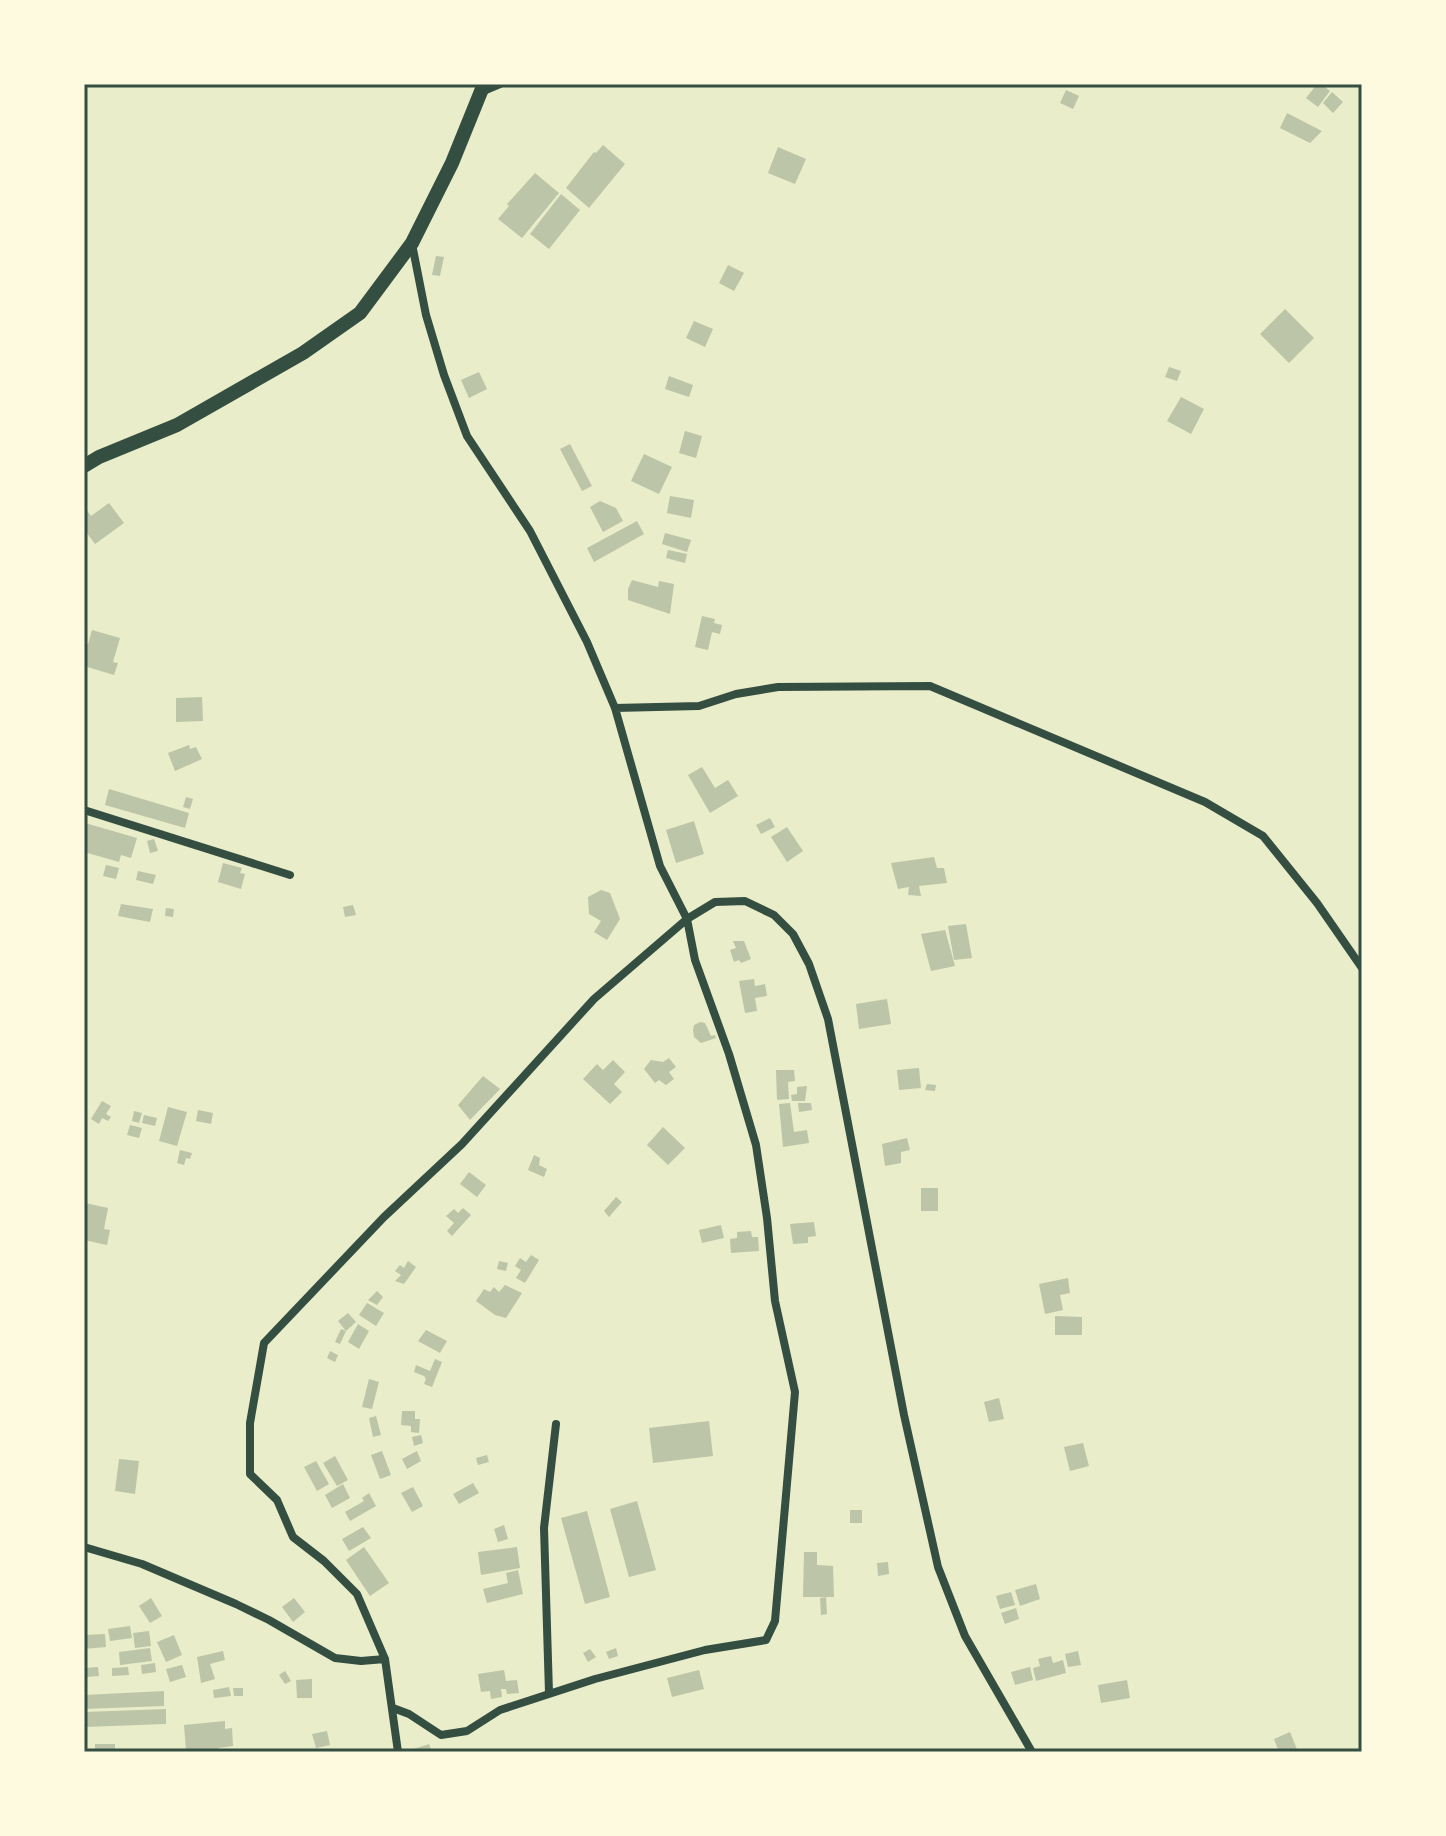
<svg xmlns="http://www.w3.org/2000/svg" width="1446" height="1836" font-family="'Golos Text',sans-serif">
<style>
.building{fill:#bcc5a7}
.lines{fill:none;stroke-linecap:round;stroke-linejoin:round}
.minor{stroke:#344e41;stroke-width:8}
.tertiary{stroke:#344e41;stroke-width:14}
.neatline{fill:none;stroke:#344e41;stroke-width:3}
</style>
<rect width="100%" height="100%" fill="#e9edc9"/>
<path class="building" d="M1317,84H1321L1330,91L1318,107L1306,98Z
M1066,90L1079,96L1073,109L1060,103Z
M1332,92L1343,102L1333,113L1323,103Z
M1287,113L1322,131L1310,143L1280,128Z
M603,145L625,164L589,208L566,188L594,152L596,153Z
M778,147L806,159L795,184L768,173Z
M535,173L559,193L522,238L498,219L509,206L507,204Z
M561,194L580,210L549,249L530,234Z
M436,256L444,257L440,276L432,275Z
M728,265L744,273L734,291L719,283Z
M1285,309L1314,338L1289,363L1260,334Z
M694,321L713,329L705,347L686,338Z
M1169,367L1181,371L1177,381L1165,377Z
M479,372L487,389L469,398L461,380Z
M669,376L693,385L689,397L665,389Z
M1181,397L1204,409L1191,434L1167,421Z
M685,431L702,436L696,458L679,453Z
M570,444L592,486L582,491L560,449Z
M644,454L672,467L659,494L631,481Z
M670,496L694,500L691,518L667,513Z
M600,501L616,508L623,521L603,532L590,507Z
M109,503L124,523L95,544L84,529V506L91,516Z
M637,521L644,534L594,562L587,548Z
M665,533L691,540L687,552L662,544Z
M668,550L687,554L685,563L666,558Z
M632,580L658,587L659,581L674,584L670,614L628,600V589Z
M702,616L715,619L714,623L722,625L720,634L712,632L708,650L695,647Z
M92,630L120,638L113,662L118,663L114,675L84,666V645L88,644Z
M202,697L203,721L176,722V698Z
M189,745L190,749L196,747L202,759L175,771L168,753Z
M702,767L715,788L728,780L738,796L710,813L688,775Z
M109,789L189,813L185,828L105,805Z
M186,797L193,799L190,809L183,807Z
M770,818L775,827L761,834L756,825Z
M694,821L704,854L676,863L666,830Z
M85,823L137,838L131,858L121,855L119,862L84,852Z
M787,827L803,851L787,862L771,837Z
M154,839L158,851L150,853L147,841Z
M934,857L937,868H944L947,883L919,886L921,896L908,895L909,887L898,889L891,863Z
M223,863L242,868L240,873L245,874L241,889L218,882Z
M106,865L119,868L116,879L103,876Z
M138,871L156,875L153,884L136,880Z
M601,890L610,893L620,919L607,940L594,932L601,921L589,914L588,897Z
M121,904L153,909L150,922L118,916Z
M353,905L356,915L345,917L343,907Z
M166,908L174,909L173,917L165,916Z
M966,924L972,958L954,960L948,926Z
M945,930L955,966L931,971L921,934Z
M733,941H744L751,959L741,963L739,960L734,962L730,950L736,948Z
M754,979L755,986L765,984L767,996L755,998L757,1011L745,1013L739,981Z
M887,999L891,1024L859,1029L856,1004Z
M700,1022L705,1023L711,1036L715,1035L716,1038L701,1043L694,1037L693,1030L694,1025Z
M669,1058L676,1067L669,1072L674,1079L666,1085L659,1080L655,1083L644,1069L651,1060L663,1062Z
M613,1060L625,1072L614,1084L622,1092L610,1104L583,1079L597,1064L603,1070Z
M919,1068L921,1088L899,1090L897,1070Z
M776,1070H794L795,1081L788,1082L789,1099L777,1100Z
M483,1076L500,1089L470,1120L458,1105Z
M927,1084L936,1085L935,1091L925,1090Z
M807,1086L805,1101H792L791,1095L797,1094V1087Z
M102,1101L111,1106L106,1114L111,1117L108,1121L102,1118L99,1124L91,1119Z
M790,1103L794,1132L807,1130L809,1143L783,1147L779,1104Z
M798,1103H811L812,1110L799,1112Z
M168,1107L187,1112L177,1146L159,1141Z
M198,1110L213,1113L211,1124L196,1121Z
M134,1111L142,1113L139,1123L132,1121Z
M144,1115L157,1118L155,1126L142,1123Z
M130,1125L142,1128L139,1138L127,1135Z
M663,1127L685,1148L668,1165L647,1145Z
M907,1138L910,1150L901,1152V1163L885,1166L882,1144Z
M180,1150L192,1153L190,1159L186,1158L184,1165L177,1163Z
M534,1155L540,1158L539,1165L547,1169L544,1177L528,1170Z
M469,1172L486,1185L477,1197L460,1184Z
M921,1188H938V1211H921Z
M616,1197L622,1202L609,1217L604,1211Z
M85,1203L108,1208L104,1229L110,1230L107,1245L84,1240Z
M463,1208L471,1215L452,1236L447,1231L454,1223L446,1216L454,1209L458,1213Z
M814,1222L816,1236L808,1237V1243L793,1244L790,1224Z
M721,1225L724,1238L702,1243L699,1230Z
M751,1231L752,1237H758L759,1251L731,1253L730,1239L737,1238V1232Z
M531,1255L539,1260L525,1283L516,1278L521,1270L515,1266L520,1258L526,1262Z
M408,1261L416,1267L404,1284L395,1281L401,1275L395,1271L400,1265L404,1268Z
M499,1261L508,1263L506,1271L497,1269Z
M1068,1278L1070,1293L1060,1295L1063,1310L1045,1314L1039,1284Z
M505,1285L522,1293L506,1318L495,1315L476,1301L484,1289L490,1292L494,1287L499,1292Z
M377,1291L383,1297L377,1305L368,1300Z
M367,1303L384,1313L376,1326L359,1315Z
M348,1313L356,1322L346,1331L338,1321Z
M1055,1316L1082,1317V1335H1055Z
M358,1324L369,1331L359,1349L348,1342Z
M341,1329L346,1331L340,1344L335,1342Z
M426,1330L447,1341L440,1353L418,1341Z
M330,1351L338,1355L335,1362L327,1358Z
M435,1359L442,1362L432,1387L424,1384L426,1379L424,1376L414,1372L416,1365L430,1371Z
M369,1379L379,1382L372,1409L362,1407Z
M999,1398L1004,1419L989,1422L984,1402Z
M402,1411H415V1419H420L419,1433L411,1432V1426L401,1425Z
M376,1416L381,1435L373,1437L369,1418Z
M709,1421L713,1456L653,1463L649,1428Z
M421,1435L423,1443L414,1446L412,1437Z
M1083,1443L1089,1466L1070,1471L1064,1447Z
M382,1451L391,1475L380,1479L371,1455Z
M417,1451L421,1461L407,1469L402,1459Z
M487,1455L489,1462L478,1465L476,1458Z
M335,1456L348,1480L337,1486L323,1463Z
M119,1459L139,1461L135,1494L115,1491Z
M316,1461L329,1484L317,1491L304,1467Z
M473,1483L479,1493L459,1504L453,1494Z
M343,1484L350,1498L332,1508L325,1495Z
M413,1487L423,1506L412,1512L401,1493Z
M369,1493L376,1506L350,1521L345,1512L364,1501L362,1498Z
M637,1501L656,1570L629,1577L610,1509Z
M850,1510H862V1523H850Z
M587,1511L610,1597L585,1604L561,1518Z
M504,1525L508,1539L498,1542L494,1529Z
M363,1527L371,1538L349,1551L342,1539Z
M364,1547L389,1583L370,1596L346,1560Z
M517,1547L520,1568L481,1575L478,1552Z
M804,1552H817V1565L833,1566L834,1597H803Z
M888,1562L889,1574L878,1576L877,1563Z
M518,1570L523,1594L487,1603L483,1589L508,1583L506,1573Z
M1036,1584L1040,1599L1020,1606L1015,1590Z
M1011,1592L1015,1605L1000,1609L996,1596Z
M826,1597L827,1614L821,1615L820,1598Z
M151,1598L162,1616L150,1623L139,1606Z
M294,1598L305,1612L293,1622L282,1607Z
M1016,1608L1019,1619L1005,1624L1001,1613Z
M130,1626L132,1638L110,1641L108,1629Z
M149,1631L151,1646L135,1648L133,1633Z
M105,1634L106,1647L84,1649V1635Z
M174,1635L182,1655L166,1662L157,1642Z
M150,1648L152,1661L120,1665L119,1652Z
M616,1648L618,1656L609,1659L606,1652Z
M590,1649L596,1657L588,1662L583,1653Z
M223,1651L225,1660L210,1664L215,1679L201,1683L197,1657Z
M1078,1651L1081,1665L1068,1667L1065,1654Z
M1051,1656L1053,1663L1063,1660L1066,1673L1036,1681L1033,1668L1040,1666L1038,1659Z
M155,1663L156,1672L142,1674L141,1665Z
M182,1665L186,1677L170,1682L166,1669Z
M98,1667L99,1676L87,1677L86,1668Z
M128,1667L129,1675L112,1676V1668Z
M1030,1667L1033,1680L1015,1685L1011,1672Z
M504,1670L506,1681L517,1680L519,1693L507,1694L506,1689H501L502,1697L491,1699L490,1691L481,1692L478,1674Z
M699,1670L704,1689L672,1697L667,1678Z
M285,1671L291,1681L285,1684L279,1675Z
M312,1679V1698H297L296,1680Z
M1127,1680L1130,1698L1101,1703L1098,1685Z
M229,1687L231,1696L214,1698L213,1690Z
M233,1688H243V1696H234Z
M164,1691V1706L84,1709V1695Z
M166,1709V1724L84,1727V1712Z
M225,1721V1729L232,1728L233,1746L218,1748V1752L186,1751L184,1725Z
M327,1731L330,1745L316,1748L312,1734Z
M1290,1732L1298,1752H1279L1274,1739Z
M95,1744H115V1752H95Z
M429,1744L432,1752H412L411,1750Z"/>
<g class="lines">
<path class="minor" d="M481,92L500,84
M615,708L699,706L736,694L778,687L930,686L1205,802L1263,836L1317,903L1362,968
M84,810L290,875
M84,1547L142,1564L236,1604L269,1620L335,1658L361,1661L385,1659
M549,1693L544,1528L556,1424
M393,1708L409,1714L441,1735L467,1731L500,1710L595,1679L705,1650L766,1640L775,1621L795,1392L775,1301L767,1218L756,1145L729,1054L695,960L687,919L660,866L615,708L587,642L530,531L467,436L444,375L426,315L412,244
M398,1752L385,1659L357,1594L324,1561L293,1537L277,1500L250,1474V1423L264,1343L384,1217L462,1144L594,999L687,919L715,902L745,901L774,915L793,934L809,964L828,1019L904,1415L938,1567L965,1636L1032,1752"/>
<path class="tertiary" d="M84,466L99,457L177,425L303,353L360,313L412,243L452,163L484,84"/>
</g>
<rect width="1446" height="1836" fill="none" stroke="#fefae0" stroke-width="172"/>
<rect x="86" y="86" width="1274" height="1664" class="neatline"/>
</svg>
